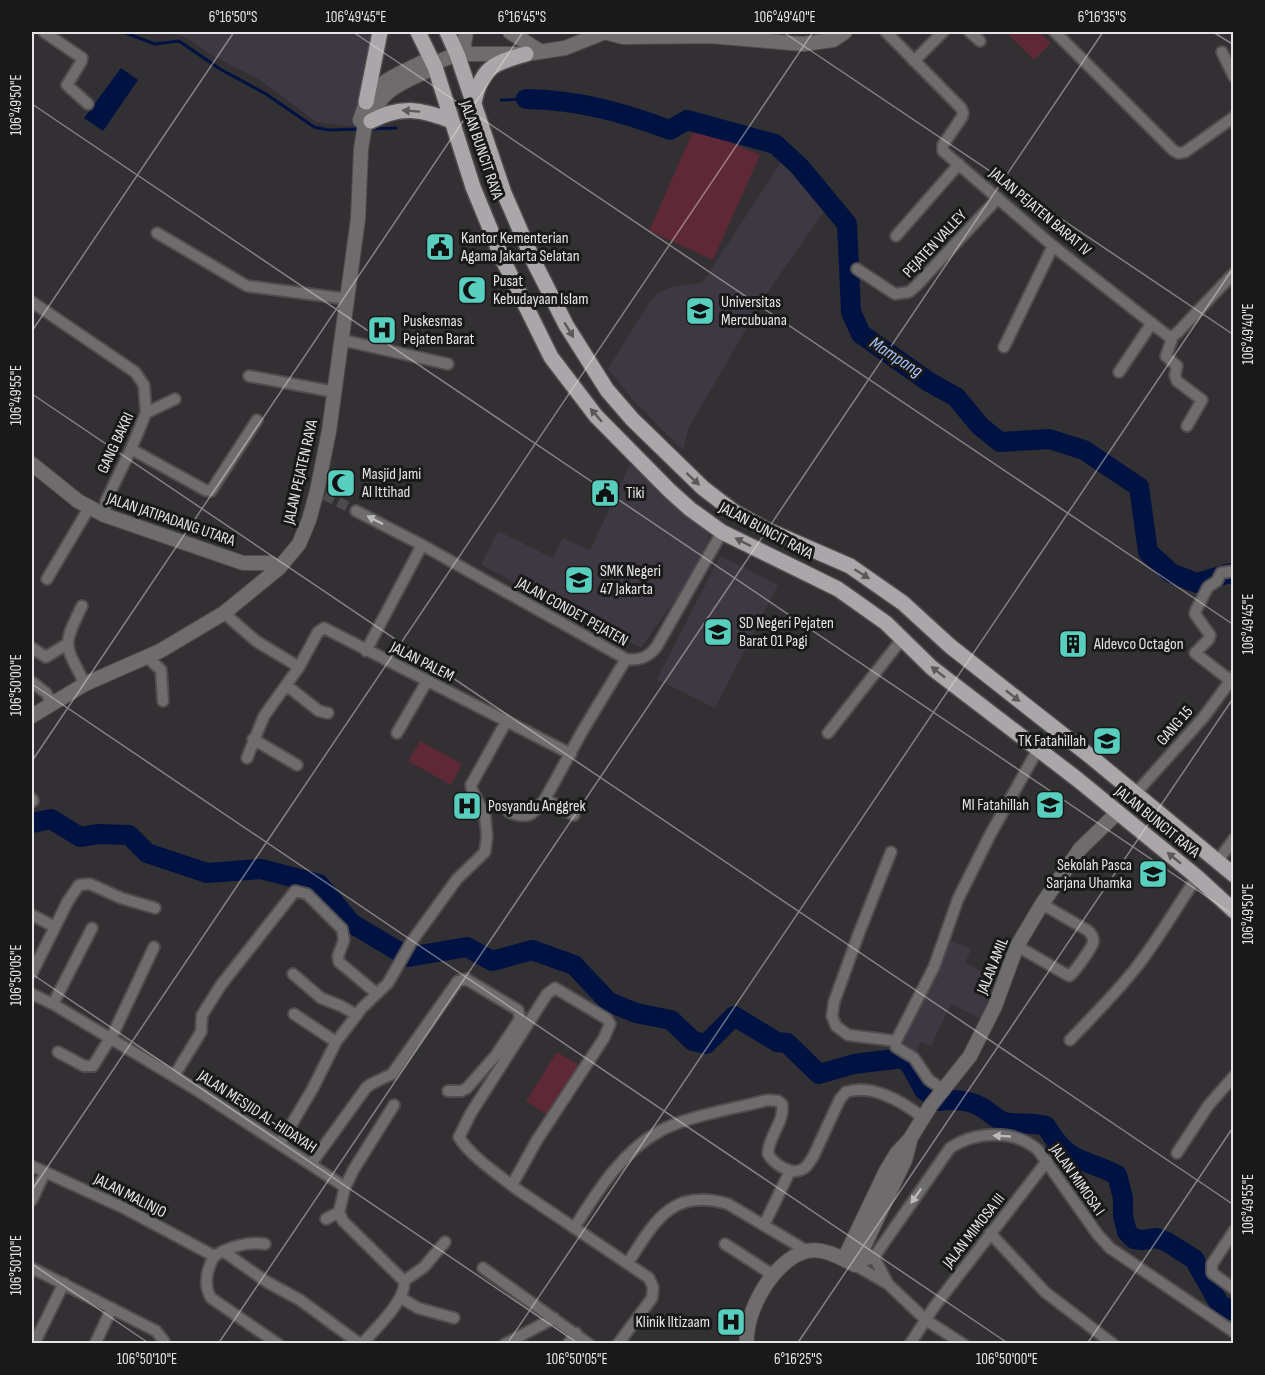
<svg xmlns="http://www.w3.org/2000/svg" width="1265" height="1375" font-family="'Sofia Sans Condensed',sans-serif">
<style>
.built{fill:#3e3842}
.green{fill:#5e2836}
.water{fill:#001242}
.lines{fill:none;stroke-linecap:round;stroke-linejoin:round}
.stream{stroke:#001242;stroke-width:3}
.river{stroke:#001242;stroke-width:20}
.minor-tunnel{stroke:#4e4b4f;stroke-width:10;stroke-dasharray:10 5;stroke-linecap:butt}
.minor-casing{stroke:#504d50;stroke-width:14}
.tertiary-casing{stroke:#504d50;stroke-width:16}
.primary-casing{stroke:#504d50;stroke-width:18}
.minor{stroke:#6f6c6e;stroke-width:10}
.tertiary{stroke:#6f6c6e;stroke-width:14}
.primary{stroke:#aba6a9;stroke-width:15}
.oneway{fill:#5b585a}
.oneway2{fill:#bcbabc}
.ticks{fill:none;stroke:#e6e4e6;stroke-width:1.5;stroke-opacity:0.45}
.labels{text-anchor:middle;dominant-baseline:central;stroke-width:6;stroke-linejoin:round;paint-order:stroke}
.street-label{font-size:16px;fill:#e6e4e6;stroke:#1a191a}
.poi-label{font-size:16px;fill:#e6e4e6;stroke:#1a191a;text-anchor:start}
.water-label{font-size:18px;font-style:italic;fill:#a8c3f4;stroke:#1a191a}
.neatline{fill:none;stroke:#e6e4e6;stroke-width:2}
.ticks-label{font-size:15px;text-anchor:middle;fill:#e6e4e6}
</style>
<rect width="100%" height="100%" fill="#333034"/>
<path class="built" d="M171,32H374L357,127L317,122L257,78L213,56L190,40Z
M784,158L827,207L767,293L688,429L683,450L634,401L608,369L649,303L658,293L672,287L702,283Z
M630,464L708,533L709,543L678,595L641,648L481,565L498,531L552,558L563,538L590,551Z
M720,556L778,585L715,708L657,679Z
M947,939L971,949L965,963L997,979L981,1019L951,1004L931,1046L921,1042L915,1054L897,1045Z"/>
<path class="green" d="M1006,32H1039L1051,43L1034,60Z
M695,127L760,155L713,260L649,231Z
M420,741L462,764L451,785L408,761Z
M557,1052L580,1066L548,1115L526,1101Z"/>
<path class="water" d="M121,68L138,80L103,131L84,118Z"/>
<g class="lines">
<path class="stream" d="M123,32L155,44L179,41L220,69L266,94L314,127L329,130L359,129
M501,100L526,99
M369,129L396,128"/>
<path class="river" d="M526,99C578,100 622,112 670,130L687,120L775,144L799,166L847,224L851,312L861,334L929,382L956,397L980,426L1000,442L1049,439L1084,450L1139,487L1148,552L1171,573L1197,583L1230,573L1234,575
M32,823L51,819L80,837L99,834L129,835L147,853L207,873L261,869L319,884L351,923L408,957L467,947L492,961L532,950L574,965L609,1002L636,1013L671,1020L693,1041L706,1044L734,1016L777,1042L787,1043L819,1074L854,1064L903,1058L911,1066L924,1090L940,1101C952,1099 970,1100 981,1107C989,1111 995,1119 1004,1122C1018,1125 1031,1122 1046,1126C1053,1138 1064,1152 1076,1158C1090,1164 1104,1168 1117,1175L1123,1198V1216L1127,1232L1134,1239L1142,1240L1157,1238L1167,1242L1194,1259L1220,1305L1234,1311"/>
<path class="minor-tunnel" d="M325,495L356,511"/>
<g class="minor-casing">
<path id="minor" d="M44,32L82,58L81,62L67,85L88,104
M886,32L961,108L963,113L962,117L943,145V151L1053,246L1168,336H1173L1178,332L1234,273
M970,32L980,41
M1055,32L1173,150L1178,153L1185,152L1234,117
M1222,52L1234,77
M914,61L943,32
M157,233L247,286L348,299
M896,236L959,164
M857,269L895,294L909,292L916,286L998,198
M32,302L135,372L144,385L146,413
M1173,336L1166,356L1177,366L1175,375L1177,381L1202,400L1187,426
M342,340L448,364
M1004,347L1053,246
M1119,372L1152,323
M249,376L335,392
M131,449L205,490L211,491L257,420
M356,511L422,545L626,659C640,661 649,657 657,646L722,532
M104,515L106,501L131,449L146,413L175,399
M47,579L89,508
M82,606C61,648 65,644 85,684
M224,613L256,641L299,667
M32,648L46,657L67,644
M366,651L422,545
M147,657L161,670L163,701
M1231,681L1195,653L1209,639L1210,635L1195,614L1196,610L1208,587L1217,581L1221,573L1234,571
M32,682L46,693L52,703
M286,685L319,711L328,713
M397,733L427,681
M828,733L902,639
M253,739L297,765
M247,758L264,716L299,667L318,632L324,628L571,754
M1135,794L1203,718L1234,676
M32,799L33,801
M545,799L583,730L626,659
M509,812C528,820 533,815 545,799L574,815
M891,852L859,933L834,1002L832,1016L836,1026L848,1035L896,1041
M1217,862L1234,839
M32,915L55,927
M1017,946L1069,976C1075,972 1090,950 1093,943C1094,937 1091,933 1087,930L1042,904
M32,973L68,901L79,885L90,884L121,898L155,908
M293,974L321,998L341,1006L357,1015
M32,994L53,1004L195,1089L345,1187
M53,1004L92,928
M294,1014L336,1042
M1070,1040C1092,1017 1115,994 1135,969C1158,940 1176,908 1197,877
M58,1052L84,1066H93L114,1032L154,947
M174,1076L201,1032L202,1015L221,985L295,891L307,894L342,929L344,940L338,956L339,962L376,993
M944,1090L929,1080L914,1058L896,1047V1041L934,967L958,899L990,835L1038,749
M280,1144L313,1088L336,1042L362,1008L388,983L412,941L457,879L485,852L487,837L485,815L472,790L471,785L506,722
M1177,1153L1208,1106L1234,1076
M311,1164L366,1088L371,1084L392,1074L458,981L466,979L518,1010L520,1019L496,1055L467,1088L461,1091H448
M32,1166L126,1209L214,1256
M512,1185L537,1140L604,1038L610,1024L607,1019L555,988L547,994L471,1113L459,1137C469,1155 500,1176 518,1190L649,1278L653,1287L652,1298L618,1344
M32,1200L45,1172
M326,1219L339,1212
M764,1225L790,1171
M574,1228C597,1192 621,1152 660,1131C687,1116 737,1108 768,1100L778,1101L782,1104C785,1122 768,1136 768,1154C774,1164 791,1176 803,1169C808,1166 810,1161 813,1157L840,1099L846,1092C871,1083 903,1102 922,1117
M1234,1231L1212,1264V1273L1234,1289
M990,1233L1045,1292L1113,1344
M265,1244C248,1241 229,1247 214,1256C207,1270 203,1284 211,1298L278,1344
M725,1244L773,1275
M223,1251L267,1282L300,1300L360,1344
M867,1253L874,1257L888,1284
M628,1263C654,1222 672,1187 728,1204L807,1251
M855,1265L874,1257L950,1148C976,1131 1014,1129 1038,1150L1098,1235L1110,1248L1234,1332
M855,1265L888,1284L926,1320L963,1344
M32,1268L156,1331L164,1341L163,1344
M483,1268L589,1344
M404,1281L424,1267L445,1242
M401,1298L418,1308L454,1318
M34,1344L64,1283
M95,1344L112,1308
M362,1344C374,1330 407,1300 404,1281L343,1221L339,1212L345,1187L354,1169L394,1105
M505,1344L554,1318
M568,1344L576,1333
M910,1344L934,1307L1047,1161"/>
</g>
<g class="tertiary-casing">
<path id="tertiary" d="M510,32L541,52
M604,32L623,37L711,36L803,44L833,40L845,32
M457,54L464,45L466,32
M365,125L360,120C371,82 391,78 423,62L430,65
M32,464L78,501L104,515L243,563H269L279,568
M32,716L85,684L160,651L224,613L279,568L299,544L309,520L317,491L329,431L358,219L361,149L365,125L371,121C378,91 401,83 427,71L430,65L457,54H526L565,48L605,32
M844,1259L886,1171L897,1153L910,1139L931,1105L970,1056L995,1006L1017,946L1042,904L1080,849L1117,813
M747,1344C744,1312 774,1259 807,1251C823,1247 841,1258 855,1265L905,1160L910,1141"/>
</g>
<g class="primary-casing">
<path id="primary" d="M418,32L435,67L473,187L503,260L551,357L596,416L669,490L690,509L722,532L838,589L886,623L932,668L1077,779L1197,877L1234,911
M447,32L457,54L504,193L534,262L566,325L607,390L632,419L703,488L733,511L765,529L850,566L903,603L950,646L1090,756L1234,875
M366,102L380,32
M474,103C481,68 493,63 526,54
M371,121C401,105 421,109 452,121"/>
</g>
<use href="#minor" class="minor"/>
<use href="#tertiary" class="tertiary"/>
<use href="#primary" class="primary"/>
</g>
<defs><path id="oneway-solid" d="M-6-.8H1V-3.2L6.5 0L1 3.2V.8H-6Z" transform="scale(1.5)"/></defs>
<g class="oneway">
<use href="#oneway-solid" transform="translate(411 111) rotate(-176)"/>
<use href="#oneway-solid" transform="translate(569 330) rotate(59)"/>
<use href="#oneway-solid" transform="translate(596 415) rotate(-131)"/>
<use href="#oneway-solid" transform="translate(693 479) rotate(43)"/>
<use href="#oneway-solid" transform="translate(743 542) rotate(-153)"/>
<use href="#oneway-solid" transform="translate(862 574) rotate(32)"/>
<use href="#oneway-solid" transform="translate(938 672) rotate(-142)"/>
<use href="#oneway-solid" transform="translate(1013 696) rotate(38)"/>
<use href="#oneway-solid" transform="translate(1174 858) rotate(-141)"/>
</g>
<g class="oneway2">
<use href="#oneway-solid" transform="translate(375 520) rotate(-153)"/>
<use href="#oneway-solid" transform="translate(1002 1136) rotate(-177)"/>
<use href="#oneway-solid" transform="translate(916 1196) rotate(125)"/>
</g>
<path class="ticks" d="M353,32L1234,625M783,32L1234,335M1213,32L1234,45M32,104L1234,915M32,331L234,32M32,394L1234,1205M32,684L1009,1344M32,761L523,32M32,974L579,1344M32,1190L813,32M32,1264L150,1344M218,1344L1103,32M507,1344L1234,267M797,1344L1234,697M1087,1344L1234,1126"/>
<defs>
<g id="civic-square" transform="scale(1.5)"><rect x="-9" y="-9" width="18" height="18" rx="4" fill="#58cebf" stroke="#1a191a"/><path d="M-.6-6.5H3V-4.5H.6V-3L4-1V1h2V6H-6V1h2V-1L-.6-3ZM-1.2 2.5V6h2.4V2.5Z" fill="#111"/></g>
<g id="mosque-square" transform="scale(1.5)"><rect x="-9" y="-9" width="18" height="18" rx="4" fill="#58cebf" stroke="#1a191a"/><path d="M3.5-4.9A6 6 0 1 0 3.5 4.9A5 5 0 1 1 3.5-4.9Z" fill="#111"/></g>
<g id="university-square" transform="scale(1.5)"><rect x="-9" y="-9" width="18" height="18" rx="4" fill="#58cebf" stroke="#1a191a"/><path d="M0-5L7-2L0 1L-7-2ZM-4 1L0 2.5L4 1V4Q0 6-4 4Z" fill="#111"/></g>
<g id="hospital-square" transform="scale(1.5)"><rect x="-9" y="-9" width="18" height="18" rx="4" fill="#58cebf" stroke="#1a191a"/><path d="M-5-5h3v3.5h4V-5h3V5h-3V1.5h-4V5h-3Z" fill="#111"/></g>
<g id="school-square" transform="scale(1.5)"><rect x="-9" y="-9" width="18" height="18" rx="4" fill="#58cebf" stroke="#1a191a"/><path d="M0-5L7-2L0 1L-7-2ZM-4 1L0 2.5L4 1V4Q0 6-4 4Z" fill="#111"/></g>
<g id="building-square" transform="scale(1.5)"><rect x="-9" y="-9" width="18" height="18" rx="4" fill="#58cebf" stroke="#1a191a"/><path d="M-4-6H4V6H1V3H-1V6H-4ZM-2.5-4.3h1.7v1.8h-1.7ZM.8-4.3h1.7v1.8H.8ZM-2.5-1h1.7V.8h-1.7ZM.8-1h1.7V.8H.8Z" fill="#111"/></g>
</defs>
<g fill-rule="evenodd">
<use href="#civic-square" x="440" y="247"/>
<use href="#mosque-square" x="472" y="290"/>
<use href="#university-square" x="700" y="311"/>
<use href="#hospital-square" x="382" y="330"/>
<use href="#mosque-square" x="341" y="483"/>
<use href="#civic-square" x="605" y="493"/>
<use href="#school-square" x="579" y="580"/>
<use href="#school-square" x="718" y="632"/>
<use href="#building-square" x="1073" y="644"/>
<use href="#school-square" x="1107" y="741"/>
<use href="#school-square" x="1050" y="805"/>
<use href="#hospital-square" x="467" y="806"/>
<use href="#university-square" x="1153" y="874"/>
<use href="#hospital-square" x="731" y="1322"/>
</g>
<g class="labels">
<g class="street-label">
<text transform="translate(481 150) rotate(71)">JALAN BUNCIT RAYA</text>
<text transform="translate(1040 212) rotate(40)">JALAN PEJATEN BARAT IV</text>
<text transform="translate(935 244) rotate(-47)">PEJATEN VALLEY</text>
<text transform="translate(116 443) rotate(-65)">GANG BAKRI</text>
<text transform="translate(301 472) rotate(-77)">JALAN PEJATEN RAYA</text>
<text transform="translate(171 520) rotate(19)">JALAN JATIPADANG UTARA</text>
<text transform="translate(766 531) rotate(28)">JALAN BUNCIT RAYA</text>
<text transform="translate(572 612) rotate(29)">JALAN CONDET PEJATEN</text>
<text transform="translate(422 662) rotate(27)">JALAN PALEM</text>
<text transform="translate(1175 726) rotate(-49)">GANG 15</text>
<text transform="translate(1157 822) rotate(39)">JALAN BUNCIT RAYA</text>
<text transform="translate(993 966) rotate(-68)">JALAN AMIL</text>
<text transform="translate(257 1112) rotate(33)">JALAN MESJID AL-HIDAYAH</text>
<text transform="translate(1077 1180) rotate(55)">JALAN MIMOSA I</text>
<text transform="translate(130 1196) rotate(27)">JALAN MALINJO</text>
<text transform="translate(974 1231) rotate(-52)">JALAN MIMOSA III</text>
</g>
<g class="poi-label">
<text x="461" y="238">Kantor Kementerian<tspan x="461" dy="18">Agama Jakarta Selatan</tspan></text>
<text x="493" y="281">Pusat<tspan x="493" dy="18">Kebudayaan Islam</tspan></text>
<text x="721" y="302">Universitas<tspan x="721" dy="18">Mercubuana</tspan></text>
<text x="403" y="321">Puskesmas<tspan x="403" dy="18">Pejaten Barat</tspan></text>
<text x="362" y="474">Masjid Jami<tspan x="362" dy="18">Al Ittihad</tspan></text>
<text x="626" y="493">Tiki</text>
<text x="600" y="571">SMK Negeri<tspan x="600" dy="18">47 Jakarta</tspan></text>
<text x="739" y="623">SD Negeri Pejaten<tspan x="739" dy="18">Barat 01 Pagi</tspan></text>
<text x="1094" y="644">Aldevco Octagon</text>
<text x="1086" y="741" text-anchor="end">TK Fatahillah</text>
<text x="1029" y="805" text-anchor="end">MI Fatahillah</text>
<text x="488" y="806">Posyandu Anggrek</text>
<text x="1132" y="865" text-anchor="end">Sekolah Pasca<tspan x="1132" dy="18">Sarjana Uhamka</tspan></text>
<text x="710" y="1322" text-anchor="end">Klinik Iltizaam</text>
</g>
<g class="water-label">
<text transform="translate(896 357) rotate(33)">Mampang</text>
</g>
</g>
<rect width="1265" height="1375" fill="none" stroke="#1a191a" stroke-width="66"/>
<rect x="33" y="33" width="1199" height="1309" class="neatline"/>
<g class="ticks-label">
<text x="233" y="22">6°16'50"S</text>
<text x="356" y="22">106°49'45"E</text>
<text x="522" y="22">6°16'45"S</text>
<text x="785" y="22">106°49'40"E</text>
<text x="1102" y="22">6°16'35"S</text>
<text transform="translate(16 105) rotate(-90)" y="5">106°49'50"E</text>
<text transform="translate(1248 334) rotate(-90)" y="5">106°49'40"E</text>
<text transform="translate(16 395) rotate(-90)" y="5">106°49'55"E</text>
<text transform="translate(1248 624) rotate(-90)" y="5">106°49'45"E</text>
<text transform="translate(16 685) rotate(-90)" y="5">106°50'00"E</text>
<text transform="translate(1248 914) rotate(-90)" y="5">106°49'50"E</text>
<text transform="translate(16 975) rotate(-90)" y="5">106°50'05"E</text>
<text transform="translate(1248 1204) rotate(-90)" y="5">106°49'55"E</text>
<text transform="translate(16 1265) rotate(-90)" y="5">106°50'10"E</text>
<text x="147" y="1364">106°50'10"E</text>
<text x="577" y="1364">106°50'05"E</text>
<text x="798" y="1364">6°16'25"S</text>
<text x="1007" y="1364">106°50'00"E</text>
</g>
</svg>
